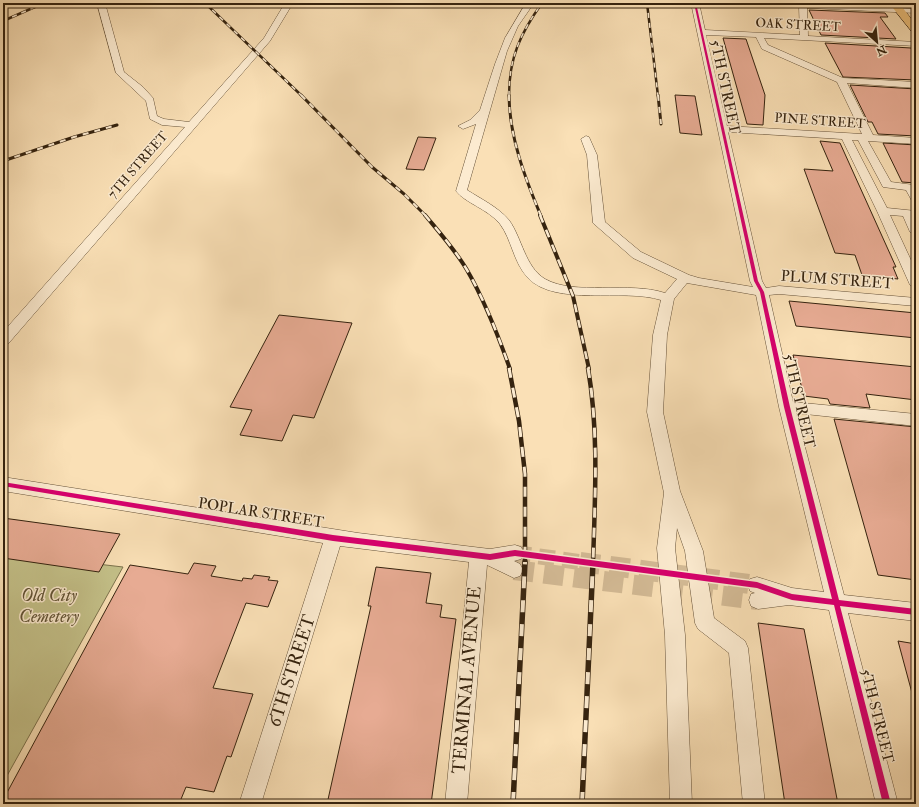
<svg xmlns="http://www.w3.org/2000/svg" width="919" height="807" font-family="'IM FELL Double Pica',serif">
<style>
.green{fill:#c4c189;stroke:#7c724c}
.building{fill:#e7ab93;stroke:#35230f}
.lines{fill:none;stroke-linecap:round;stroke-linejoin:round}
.minor-tunnel-far1{stroke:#d3ba95;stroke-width:16;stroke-dasharray:16 8;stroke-linecap:butt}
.minor-tunnel{stroke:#d3ba95;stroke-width:20;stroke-dasharray:20 10;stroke-linecap:butt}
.minor-casing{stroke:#665239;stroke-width:1}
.major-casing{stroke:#35230f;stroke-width:1}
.minor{fill:#fcebd0;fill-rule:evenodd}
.major{fill:#edc07b;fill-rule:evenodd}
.rail-far4-casing{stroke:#35230f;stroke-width:2.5}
.rail-far3-casing{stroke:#35230f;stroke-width:3}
.rail-far2-casing{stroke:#35230f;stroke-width:4}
.rail-far1-casing{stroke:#35230f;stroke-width:4.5}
.rail-casing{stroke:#35230f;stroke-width:5.5}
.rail-far4{stroke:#fcebd0;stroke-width:1.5;stroke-dasharray:5;stroke-linecap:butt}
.rail-far3{stroke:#fcebd0;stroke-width:2;stroke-dasharray:6;stroke-linecap:butt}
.rail-far2{stroke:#fcebd0;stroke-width:2.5;stroke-dasharray:8;stroke-linecap:butt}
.rail-far1{stroke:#fcebd0;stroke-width:3;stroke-dasharray:10;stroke-linecap:butt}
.rail{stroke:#fcebd0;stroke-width:4;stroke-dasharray:12;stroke-linecap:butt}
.cycleway-casing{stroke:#fcebd0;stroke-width:3}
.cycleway{fill:#d6006c;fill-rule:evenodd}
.labels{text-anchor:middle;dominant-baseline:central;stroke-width:3;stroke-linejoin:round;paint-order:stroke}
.far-street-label{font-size:13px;fill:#35230f;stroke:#fcebd0}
.street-label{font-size:15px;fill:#35230f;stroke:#fcebd0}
.near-park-label{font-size:18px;font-style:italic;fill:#605234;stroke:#fcebd0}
.near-street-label{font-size:18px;fill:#35230f;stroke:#fcebd0}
</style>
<rect width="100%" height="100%" fill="#fae0b6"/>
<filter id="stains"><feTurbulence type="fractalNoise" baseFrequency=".005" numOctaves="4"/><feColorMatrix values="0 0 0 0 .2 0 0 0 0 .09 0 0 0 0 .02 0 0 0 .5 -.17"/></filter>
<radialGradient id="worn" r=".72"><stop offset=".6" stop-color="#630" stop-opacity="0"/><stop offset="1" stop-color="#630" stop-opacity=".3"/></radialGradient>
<path class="green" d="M3,553L123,567L3,783Z"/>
<path class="building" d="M809,10L885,13L888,17H880L896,39L821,35Z
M723,38L746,39L765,95L763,125L747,124Z
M825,43L911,48L916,55V80L843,77Z
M850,85L916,89V136L878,134L872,122H868Z
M675,95L695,96L702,135L680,133Z
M418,137L436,138L424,170L406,169Z
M820,141L840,143L896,267H893L898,279L862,275L855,255L835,253L804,169L833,171Z
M883,143L916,145V183L902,182Z
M789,301L916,313V338L796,326Z
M279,315L352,323L314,418L293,415L282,441L240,435L252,410L230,407Z
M793,355L916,367V400L866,394L870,408L830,404L828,399L804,396Z
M834,419L916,427V580L878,575Z
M3,518L120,534L99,572L3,558Z
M194,563L216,566L211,576L242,581L243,578L252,579L254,575L270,577L268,580L278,581L268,607L246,603L213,688L253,694L231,757L227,756L214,792L186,787L179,804H3V800L130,565L188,574Z
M376,567L431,573L426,603L442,605L440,617L456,619L431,804H327L371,606H368Z
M758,623L804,629L838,804H785Z
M898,641L916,644V692L912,693Z"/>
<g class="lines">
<path class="minor-tunnel-far1" d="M515,553L587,563"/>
<path class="minor-tunnel" d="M580,562L757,585
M514,570L758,600"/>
<g class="minor-casing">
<path id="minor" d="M97,3H105L124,72L143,87L153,98L157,116L164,119L189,122L264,38L285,3H293L270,41L8,344L3,346V332L185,127L162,125L150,119L146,101L116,73Z
M526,3H534L518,26L507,51L467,190C481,199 498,207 509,220C522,238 525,267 545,279C575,296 629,281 665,293L677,279L633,258L593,223L587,155L581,139L586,136L589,137L597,155L605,222L641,252L689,275L699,278L753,287L750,281L691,3H699L705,30L800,35L799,6L797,3L916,9V13L807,8L808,36L916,42V46L764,38L768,45L843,78L916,82V88L847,83L873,135L916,138V144L868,141L891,182L914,185L916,188V202L912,201L906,190L883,187L858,140H852L887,208L916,211V235L910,232L903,216L890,215L916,271V289L910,285L877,211L842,139L728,132L762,281L766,288L779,286L916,298V306L779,294L769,295L793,402L916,414V426L796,413L844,595L916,603V621L848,613L898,804H876L829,610L789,605L758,609L751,606L749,600L751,594L755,593L750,591L748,585L750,579L757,577L792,588L824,592L779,407L756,295L687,283L674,299L667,335L663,412L680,491L703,551L714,618L745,641L748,648L765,804H743L729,653L698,629L695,623L685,551L677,528L675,548L685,635L692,804H670L665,635L657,548L664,493L647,412L653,335L661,300C623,288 556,307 528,278C513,262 512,240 500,224C488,209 465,203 456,191L476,124L463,129L458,126L470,120L480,110L495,64L505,38ZM706,35L756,37L762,49L837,82L862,134L727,126Z
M3,477L358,533L490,549L515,545L521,547L524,553L521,559L514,561L520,564L523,570L520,576L514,578L487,565L467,804H445L469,562L340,546L261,804H239L323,543L3,491Z"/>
</g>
<g class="major-casing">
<path id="major" d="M889,3H899L916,25V34L913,33Z"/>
</g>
<use href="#minor" class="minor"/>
<use href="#major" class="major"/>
<g class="rail-far4-casing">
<path id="rail-far4" d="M205,3L302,96
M647,3L658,96
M3,21L44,3
M509,96C509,58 520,34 542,3"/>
</g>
<g class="rail-far3-casing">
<path id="rail-far3" d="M301,95L372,167L404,194L426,216
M509,95C509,136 525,178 541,216
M658,95L661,124
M3,161L74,137L117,125"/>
</g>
<g class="rail-far2-casing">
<path id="rail-far2" d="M425,215C439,232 456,251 467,270C485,301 498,335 510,369
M540,215L573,296L589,369"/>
</g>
<g class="rail-far1-casing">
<path id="rail-far1" d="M509,368L519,421L525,474V563
M588,368C599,432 595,498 593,563"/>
</g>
<g class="rail-casing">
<path id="rail" d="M513,804L525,562
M582,804L593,562"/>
</g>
<use href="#rail-far4" class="rail-far4"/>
<use href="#rail-far3" class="rail-far3"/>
<use href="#rail-far2" class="rail-far2"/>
<use href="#rail-far1" class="rail-far1"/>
<use href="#rail" class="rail"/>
<g class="cycleway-casing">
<path id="cycleway" d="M694,3H696L758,281L764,292L790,407L839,600L916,609V615L840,606L891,804H883L834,605L792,600L757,588L515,556L490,560L333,541L3,486V482L333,535L490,554L515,550L757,582L792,594L832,599L784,407L760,292L754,281Z"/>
</g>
<use href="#cycleway" class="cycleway"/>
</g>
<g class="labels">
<g class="far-street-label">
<text transform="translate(798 25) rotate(3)">OAK STREET</text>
<text transform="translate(820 121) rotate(4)">PINE STREET</text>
<text transform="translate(138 165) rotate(-49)">7TH STREET</text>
</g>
<g class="street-label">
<text transform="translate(725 87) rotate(78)">5TH STREET</text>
<text transform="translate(837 280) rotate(4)">PLUM STREET</text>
<text transform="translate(799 401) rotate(77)">5TH STREET</text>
<text transform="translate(261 513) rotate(9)">POPLAR STREET</text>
<text transform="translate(877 716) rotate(76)">5TH STREET</text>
</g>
<g class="near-park-label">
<text x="49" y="595">Old City<tspan x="49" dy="21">Cemetery</tspan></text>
</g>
<g class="near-street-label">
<text transform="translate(292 671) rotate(-72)">6TH STREET</text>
<text transform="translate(467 680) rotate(-85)">TERMINAL AVENUE</text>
</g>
</g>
<rect width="919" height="807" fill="none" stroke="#fae0b6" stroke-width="16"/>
<rect x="4" y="4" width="911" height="799" fill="none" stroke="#35230f" stroke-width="2"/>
<rect x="8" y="8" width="903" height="791" fill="none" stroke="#35230f"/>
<g transform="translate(877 42) rotate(153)" stroke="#fcebd0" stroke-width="3" paint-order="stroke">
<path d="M0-3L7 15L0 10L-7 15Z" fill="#35230f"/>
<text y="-6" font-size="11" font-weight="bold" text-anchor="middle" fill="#35230f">N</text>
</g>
<rect width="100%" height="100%" filter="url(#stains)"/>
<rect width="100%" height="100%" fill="url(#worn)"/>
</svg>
